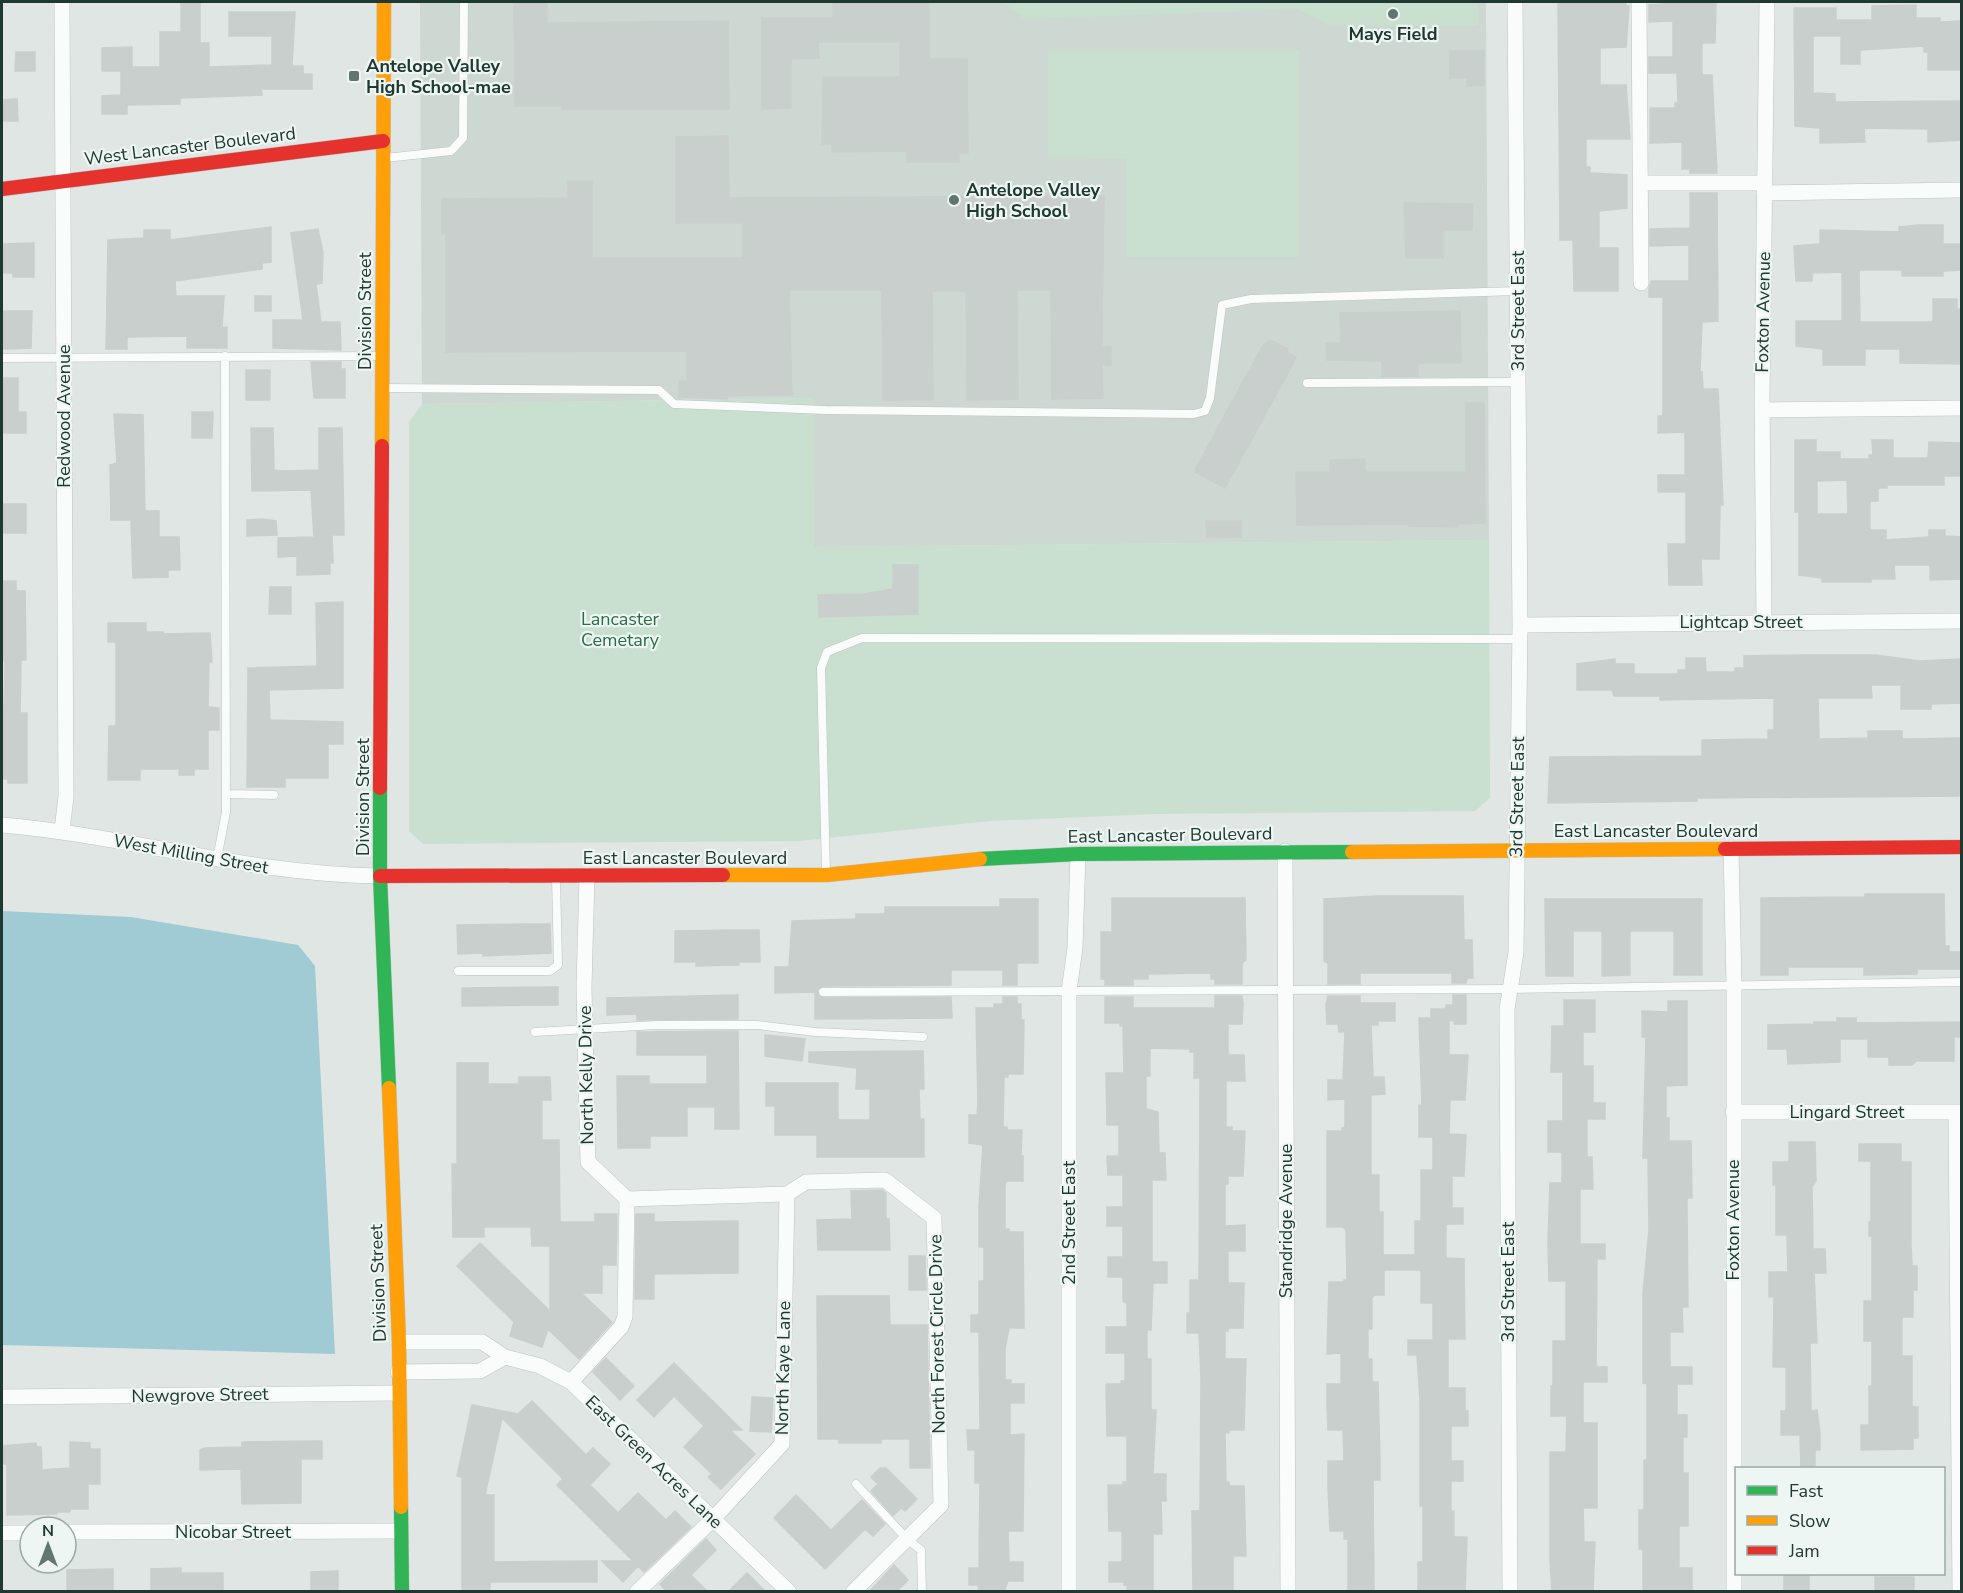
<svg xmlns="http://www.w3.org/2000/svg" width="1963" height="1593" font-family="'Nunito Sans',sans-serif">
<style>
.built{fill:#ced8d3}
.green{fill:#c9dfd0}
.water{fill:#a1cbd4}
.building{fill:#c9cfcc;stroke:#c9cfcc;stroke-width:1.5;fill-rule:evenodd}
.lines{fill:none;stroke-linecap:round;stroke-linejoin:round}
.lane-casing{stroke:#bdc3c0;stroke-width:9}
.street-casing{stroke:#bdc3c0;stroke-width:16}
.fast-casing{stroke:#bcc4c1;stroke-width:15}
.slow-casing{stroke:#bcc4c1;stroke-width:15}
.jam-casing{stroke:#bcc4c1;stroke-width:15}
.lane{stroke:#fafbfb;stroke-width:8}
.street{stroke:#fafbfb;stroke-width:15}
.fast{stroke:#30b455;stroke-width:14}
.slow{stroke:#ff9f0a;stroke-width:14}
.jam{stroke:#e5322d;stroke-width:14}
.poi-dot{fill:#637570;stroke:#edf6f2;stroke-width:2}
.labels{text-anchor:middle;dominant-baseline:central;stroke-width:4.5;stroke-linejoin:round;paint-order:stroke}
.poi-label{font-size:18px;font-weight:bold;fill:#203832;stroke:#edf6f2;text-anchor:start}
.street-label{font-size:18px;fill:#203832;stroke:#edf6f2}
.park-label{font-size:18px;fill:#2b6d47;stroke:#edf6f2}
</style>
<rect width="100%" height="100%" fill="#e0e6e3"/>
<path class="built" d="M420,2H1486L1489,540L814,547L812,398L422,404Z"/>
<path class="green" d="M1004,2H1478V26L1329,25L1297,9L1024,19Z
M1048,50H1299V257H1126V159L1048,158Z
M813,398L814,547L1489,540L1490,798L1475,811L1155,814L990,821L799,841L423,844L409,831V422L422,404Z"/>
<path class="water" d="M2,911L131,917L298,945L315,966L335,1354L2,1345Z"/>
<path class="building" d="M181,2H200V43H209V67L272,65V36H229V12H295L292,66H303V74H312V89H261L262,95L180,98V104L127,105V114H102V96L121,95V71H102V48L132,47V67H160V32H181Z
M514,2H547V23L728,21L729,109H562L561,106H515Z
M833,2H929V59H967L968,153H959V162H907V151L832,152V144H822L823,77H900V42H818L819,58L791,59V108L762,109V18H833Z
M1558,2H1626V6H1629L1626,47L1600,48V85H1626L1630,139H1586V167H1590V173L1627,175V208L1599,211V248H1618V291H1574L1573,240H1560Z
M1689,2H1716L1715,43H1702V75H1712L1717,173H1690V169H1682V142L1650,143V108H1675V103H1678L1677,73H1649V57H1673V21L1649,22V5Z
M1916,5V18H1940V22L1962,21V70H1928V52H1924V46L1860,50V64H1841V36H1813V93L1835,94V102L1962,101V140L1928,142V129L1864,128L1865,142L1820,143V128L1795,126L1794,8H1836V20H1872V6Z
M1450,51H1484V85L1467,86V78H1450Z
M16,52H35V71H15Z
M17,99L18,121H2V100Z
M728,136L729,198L1104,196L1102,347H1111V365H1102L1103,398L1052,399L1051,290H1017L1018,399L967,400L966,291H932L933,400H883L882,290H789L792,395L727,396V399L679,397V381H687V351L446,352V234H442V199L568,198V181H592V258H743V223H676V137Z
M1690,193H1717L1718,321L1702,322L1700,372H1702L1703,389H1718L1723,505H1720L1719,559H1701L1702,585H1669L1668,544H1686V492H1658V475H1685V432L1658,433V416H1663V297H1649V288L1651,281H1689V245L1650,246V229L1690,228Z
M1404,203L1473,204L1472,230H1443V258H1406Z
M1919,225H1943V244H1962V270L1943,271V276H1902V270H1859L1860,322H1933V299H1957V309H1962V364L1900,363V349H1865V365H1823V349L1796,346V321H1842V272L1812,273V281H1796L1794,246L1820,244V230L1899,232V227Z
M271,227V262L262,263V269L175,281L176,296H224L222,328L227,327V348H187V336L127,337V349H106L108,240L144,238V230H170V240Z
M318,229L323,253L322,283L316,284L321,322H340L341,350L273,348V320H303L291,233Z
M34,243V277H13V273H2V244Z
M255,296H271V311H255Z
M2,311H32L31,348L3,349Z
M1460,311L1461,363H1418V376L1382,377V361L1327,360L1326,343H1341L1340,313Z
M1270,340L1288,349L1287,352L1296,357L1294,362L1225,488L1195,472L1196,468L1263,345Z
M311,362H341V369H345V398H314Z
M246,370H270V400H246Z
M2,378H18V412H26V433H2Z
M1466,403H1484L1485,523L1458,524V527L1409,526V524L1297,525L1296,472H1330V460L1365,459V472H1466Z
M192,412H213L212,438H192Z
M114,414L143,415L145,511H159V537H179L180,570H168V577L133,578L131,520H111L110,465L117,463Z
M251,428H273L274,470L282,471L319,470V428H342L344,535H332L333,563H330V574L297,575V556L278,557V538L314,537L311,490L252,491Z
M1795,440H1816V452H1840V459H1869V455H1873L1872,440H1893V458H1928L1929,442L1962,443V476H1944V485H1887V488H1878V501H1870V530H1886V540L1929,537V530H1945V536L1962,537V579L1930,580V565H1894L1895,579H1871V582H1822V578L1799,575V512H1795ZM1847,480L1848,514H1817V481Z
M2,504H26V533H2Z
M262,519L276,521L277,535L247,536V520Z
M1206,521H1241V537H1207Z
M893,565H918V614L819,617L818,595L864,594L893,589Z
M2,581H16V591H25L26,660H21L20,713H27V783H8V779H2L5,661H2Z
M270,587H291V614H269Z
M343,602V688L269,690L270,720L343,722V744H328V778H285V787H247L248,668L317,666L316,603Z
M108,623H146V632H163V634L210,633L212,662H209L208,707L219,708V730H208V769H194V775H179V769H140V780H108L109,726H116V642H108Z
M1801,655H1876L1919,661L1962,659V703L1931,704V709H1901V685H1871L1872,698H1818L1819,739L1868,738V731H1902V739L1962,738L1959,796L1697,798V801L1548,803L1550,757L1702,756V740L1768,739V730H1774V698L1660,700V696H1614L1612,690H1577V664L1615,659V664H1634V674H1678V670H1686V658H1705L1706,672H1735V668H1744V656Z
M1865,894H1944L1945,946H1949V952H1962V969H1917V974L1864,975V967H1788V975H1761V898L1865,897Z
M1377,896H1463L1464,940H1472L1473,978H1467L1466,983H1452V973H1360V984H1328V963L1324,961V899Z
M1112,898H1245L1246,960L1242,963V984H1215V979H1211V973L1148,974V979H1133V985H1105V979H1101V932H1112Z
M1000,899H1038V963H1017V985H1003V970H951V985L823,986L817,991L823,998L951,997L952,1018L815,1019V992L775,993V967H789L792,921L856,919V914H885V907H1000Z
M1545,899H1702V975H1674V931H1630V975L1602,976V931H1573V976H1546Z
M532,924H550L551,953L483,956V953L458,954L457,925Z
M736,930H759L760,962H739V965L696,966V962H675V931Z
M558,987V1005L462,1006V988Z
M738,995V1019L637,1020V1014L607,1015V998Z
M1453,995H1466V1024H1454V1021L1449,1020V1055H1468L1465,1100H1450L1449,1134L1466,1135L1464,1176H1452V1208H1463V1224H1446V1258L1464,1259L1465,1339H1448V1388H1465V1411H1468V1426H1451V1461H1463V1481H1451V1511H1454V1537H1467L1465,1592H1418V1562H1423V1506H1420V1401L1417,1355H1408V1340H1433V1303H1421V1270H1384V1295H1374L1372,1298V1329H1368V1359H1372V1382H1378L1380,1463V1480H1373L1374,1592H1348V1539H1344V1531H1330L1328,1487V1461H1344L1343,1430H1328L1327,1404V1384H1341V1353L1327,1354L1329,1282H1344V1280H1347L1346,1230L1343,1227H1327V1131H1342V1128L1345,1127V1099L1328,1100V1080H1343L1345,1032H1339L1338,1024H1327L1326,1004L1328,996H1360V1003H1395V1021H1378V1025H1371L1373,1077H1384L1385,1094L1371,1095V1175H1379V1212H1383V1255H1415V1221H1421V1170H1433V1137H1419V1105L1422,1106L1419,1018H1431V1009H1446V1005H1453Z
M1215,996H1242L1243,1004L1242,1024H1228V1055H1244L1245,1081H1226V1127H1232V1131H1245L1243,1176H1228V1184H1225V1226L1245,1225V1251H1228V1283H1244L1243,1328H1228V1331H1225V1359H1246L1244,1430H1229V1433H1225L1226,1482H1229V1486H1244L1246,1556H1233V1592H1193L1192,1511H1200L1201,1379L1199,1333H1187V1313H1190V1280H1199L1200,1078H1194V1052H1190V1049L1150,1048V1076H1146V1109L1158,1112L1159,1153H1165L1166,1180H1152V1262H1167V1283H1153L1151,1330H1147V1359H1151V1410H1156L1153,1474H1166V1501H1161L1162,1534H1153V1592H1127V1585H1124V1582H1109V1562H1122V1531H1109L1108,1485H1123V1482H1127V1436H1107L1106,1384H1121V1381H1125V1353H1106V1327H1127V1303L1123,1301V1277H1108V1257H1123V1226H1107V1207H1123V1175H1108L1107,1156H1119V1125H1107L1106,1073H1124L1123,1026H1120V1023H1105V997H1133V1008H1215Z
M1003,997H1017V1004H1021V1020H1024L1023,1074H1008V1077H1004L1003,1127H1007V1130H1022L1021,1156H1023V1181H1006L1005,1186V1229H1009V1232H1023L1024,1328H1009L1005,1349V1380H1011V1384H1024V1403H1010V1435L1024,1434L1023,1531H1008L1009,1562H1023V1581H1008L1004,1592H979L978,1585H969V1568H979L980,1483H975V1450H968L967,1430H980L979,1332H971V1315H979V1281H984V1247H979V1206L983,1145L969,1143V1115H977L978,1105L976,1008H994V1004H1003Z
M1564,1000H1595V1032H1583V1066H1593V1103H1605V1119H1587V1157H1592L1593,1189H1580V1244H1605V1259H1597L1596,1367H1607V1382H1583V1423H1597V1508H1583L1584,1542H1595L1593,1592H1552L1550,1560V1452H1566L1567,1416H1551V1386H1553V1341H1566V1281H1549L1548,1241L1550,1183H1562V1152H1548V1121H1563V1072H1551L1552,1026H1564Z
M1668,1001H1687V1085L1666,1086V1118H1669V1141H1691L1692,1198H1687V1209L1688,1307H1682L1683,1332H1670V1367H1692V1384H1677V1415H1687V1437H1683V1473H1688V1526H1679V1568H1692V1592L1643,1591V1549H1639V1510H1644V1460H1647V1384L1643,1383V1293L1649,1229L1648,1158H1643L1646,1037H1642V1011L1668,1012Z
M1837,1018H1856V1023L1962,1022V1037H1954V1061H1916L1912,1065H1889V1057H1868V1039H1840V1062L1788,1064L1787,1049H1768V1025L1814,1024V1022H1837Z
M738,1031L739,1129H715V1107H687V1136H650V1148H618L617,1076H649V1084H707V1055H637V1032Z
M765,1035L805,1039L802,1061L765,1056Z
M923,1051L924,1089H919L920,1119H924V1157H817V1135H775V1106H766V1083H838V1120H870V1089H856L857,1068L809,1062V1052Z
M457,1063H488V1084H519V1077H550L551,1100H542V1140H559L560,1222H595V1214H617L616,1265H602V1293H581L612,1322L579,1359L548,1329L542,1347L510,1336L514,1322L457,1266L480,1243L550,1311V1246H532L531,1227H484V1237H453L452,1164H457Z
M1789,1142H1815L1816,1181L1812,1187L1813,1249H1825L1826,1273H1814L1817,1343H1810L1811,1411L1817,1410L1820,1433V1450H1815V1468H1801L1800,1435H1781V1411H1786V1367H1773L1774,1297H1769V1272H1788L1787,1235H1776V1185H1773V1162H1789Z
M1859,1144H1901V1162H1911V1245L1912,1266H1917V1290H1913V1317H1902V1356H1912V1407H1918V1438H1913V1449L1861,1450V1425H1869V1386H1872V1341H1864V1301H1872V1236H1869V1222H1871V1161H1859Z
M882,1190L886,1193V1219H889L890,1250H818L817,1220L852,1219L851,1191Z
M636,1214H654V1222L738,1221V1273L654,1274V1299H635Z
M909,1256H925L926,1290H909Z
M817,1296H889L890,1325H927L930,1468H910V1439H881V1443H839V1439H818Z
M606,1358L634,1386L620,1400L593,1372Z
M674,1363L742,1430H730L755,1454L721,1489L708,1477L712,1474L684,1447L704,1426L674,1396L654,1417L637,1400Z
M752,1397L773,1398L771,1432L750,1431Z
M532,1401L586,1455L593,1448L610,1464L590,1485L618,1513L638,1493L666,1520L675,1511L691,1527L644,1572L638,1566L623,1582L602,1561H633L557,1485L563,1479L502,1418L485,1495H494V1562L597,1561V1582H490V1592H462V1477L457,1476L472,1405L518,1414Z
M322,1441V1459H301V1503L242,1504L241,1469L200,1470V1450L205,1448L242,1447V1442Z
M70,1442L90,1443V1449H100V1484H88V1509H70V1512H57V1514L7,1515V1464H2V1446L36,1443L37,1447H41L42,1470L70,1468Z
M880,1468H886L917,1499L905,1511L901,1508L893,1516L871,1491L878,1484L871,1477Z
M796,1495L831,1530L862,1500L885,1524L873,1536L865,1529L825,1569L774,1518Z
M706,1539L716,1550L691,1575L708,1592H667L660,1584Z
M894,1565L908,1580L896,1592H869Z
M181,1568V1573H223V1592H151V1569Z
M113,1569V1592H67V1570Z
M338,1571V1590H311V1572Z
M747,1573L766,1592H728Z
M1784,1574H1809V1592H1784Z
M1875,1577H1914V1592H1875Z"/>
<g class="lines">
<g class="lane-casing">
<path id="lane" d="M385,158L451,151L463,138L464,2
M2,358L381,356
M1307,383L1518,382
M384,388L659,390L674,404L825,410L1194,414L1205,411L1210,398L1222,305L1251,299L1518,291
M226,794L274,795
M217,859L226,812L225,356
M826,872L821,668L827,652L862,638L1519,639
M458,971H550L558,965L556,878
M823,992L1511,989L1962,982
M535,1032L656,1025H757L815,1032L923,1037
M856,1484L907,1539L921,1550L922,1592"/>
</g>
<g class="street-casing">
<path id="street" d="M62,2L66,797L62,830
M1639,2L1641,283
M1641,183H1764
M1764,193L1962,190
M1762,410L1962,408
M1764,622L1762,398L1767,2
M1520,625L1962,621
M2,825C129,836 252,875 380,876
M1731,849L1734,984V1592
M1285,851L1288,1592
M1733,1112H1962
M1956,1112L1960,1592
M627,1199L787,1194L806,1182L885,1180L934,1218L941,1505L853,1592
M399,1342H482L505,1357L540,1366L571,1382L789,1592
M398,1372L480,1371L505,1357
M571,1382L621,1327L625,1317L627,1199L588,1162L584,987L587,876
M2,1397L398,1393
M66,1532L400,1531
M2,1533H30
M637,1592L713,1519L782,1444L787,1194
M1069,1592V991L1075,948L1078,854
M1510,1592L1507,1009L1516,952L1520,625L1515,2"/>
</g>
<g class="fast-casing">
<path id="fast" d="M380,788V876L389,1088
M980,859L1078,854L1352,852
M401,1507L402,1592"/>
</g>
<g class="slow-casing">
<path id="slow" d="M382,446L384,2
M1352,852L1725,849
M723,875H826L980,859
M389,1088L399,1342L401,1507"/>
</g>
<g class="jam-casing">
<path id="jam" d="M2,189L383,141
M380,788L382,446
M1725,849L1962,847
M380,876L723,875"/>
</g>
<use href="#lane" class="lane"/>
<use href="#street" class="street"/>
<use href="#fast" class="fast"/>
<use href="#slow" class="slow"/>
<use href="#jam" class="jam"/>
</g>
<g class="poi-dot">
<circle cx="1393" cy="14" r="6"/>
<rect x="348" y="70" width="12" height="12" rx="3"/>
<circle cx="954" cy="200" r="6"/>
</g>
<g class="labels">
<g class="poi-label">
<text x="1393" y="34" text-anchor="middle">Mays Field</text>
<text x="366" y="66">Antelope Valley<tspan x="366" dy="21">High School-mae</tspan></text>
<text x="966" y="190">Antelope Valley<tspan x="966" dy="21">High School</tspan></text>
</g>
<g class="street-label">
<text transform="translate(190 146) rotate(-7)">West Lancaster Boulevard</text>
<text transform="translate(365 311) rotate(-90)">Division Street</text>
<text transform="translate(1518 311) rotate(-90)">3rd Street East</text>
<text transform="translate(1763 312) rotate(-89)">Foxton Avenue</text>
<text transform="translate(64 416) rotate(-90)">Redwood Avenue</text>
<text x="1741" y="622">Lightcap Street</text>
<text transform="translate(363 797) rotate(-90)">Division Street</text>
<text transform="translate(1517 797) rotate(-89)">3rd Street East</text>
<text x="1656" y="831">East Lancaster Boulevard</text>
<text transform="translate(1170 835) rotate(-1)">East Lancaster Boulevard</text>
<text transform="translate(191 854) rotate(10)">West Milling Street</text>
<text x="685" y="858">East Lancaster Boulevard</text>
<text transform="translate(586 1075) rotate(-91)">North Kelly Drive</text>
<text x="1847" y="1112">Lingard Street</text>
<text transform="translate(1733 1220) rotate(-90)">Foxton Avenue</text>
<text transform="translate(1286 1221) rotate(-90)">Standridge Avenue</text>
<text transform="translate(1069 1223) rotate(-90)">2nd Street East</text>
<text transform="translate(1508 1282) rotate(-90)">3rd Street East</text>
<text transform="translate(378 1283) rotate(-92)">Division Street</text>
<text transform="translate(937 1334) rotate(-91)">North Forest Circle Drive</text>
<text transform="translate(783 1368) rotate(-89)">North Kaye Lane</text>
<text transform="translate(200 1395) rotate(-1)">Newgrove Street</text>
<text transform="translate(654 1462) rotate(44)">East Green Acres Lane</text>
<text x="233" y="1532">Nicobar Street</text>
</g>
<g class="park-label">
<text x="620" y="619">Lancaster<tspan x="620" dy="21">Cemetary</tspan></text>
</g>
</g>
<rect width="1963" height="1593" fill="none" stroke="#203832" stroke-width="6"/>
<rect x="1735" y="1467" width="210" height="108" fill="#edf6f2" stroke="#9baaa5" stroke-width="1.5"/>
<rect x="1747" y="1486" width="30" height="9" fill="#30b455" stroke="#9baaa5" stroke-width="1.5"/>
<text x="1789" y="1497" font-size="18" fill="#203832">Fast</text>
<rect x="1747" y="1516" width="30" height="9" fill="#ff9f0a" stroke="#9baaa5" stroke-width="1.5"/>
<text x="1789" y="1527" font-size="18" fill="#203832">Slow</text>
<rect x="1747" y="1546" width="30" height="9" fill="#e5322d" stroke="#9baaa5" stroke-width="1.5"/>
<text x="1789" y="1557" font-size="18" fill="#203832">Jam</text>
<g transform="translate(48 1545)"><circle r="28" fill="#edf6f2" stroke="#9baaa5" stroke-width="1.5"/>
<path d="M0-4.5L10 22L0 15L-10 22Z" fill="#637570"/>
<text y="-9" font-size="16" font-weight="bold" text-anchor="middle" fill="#203832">N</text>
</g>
</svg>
